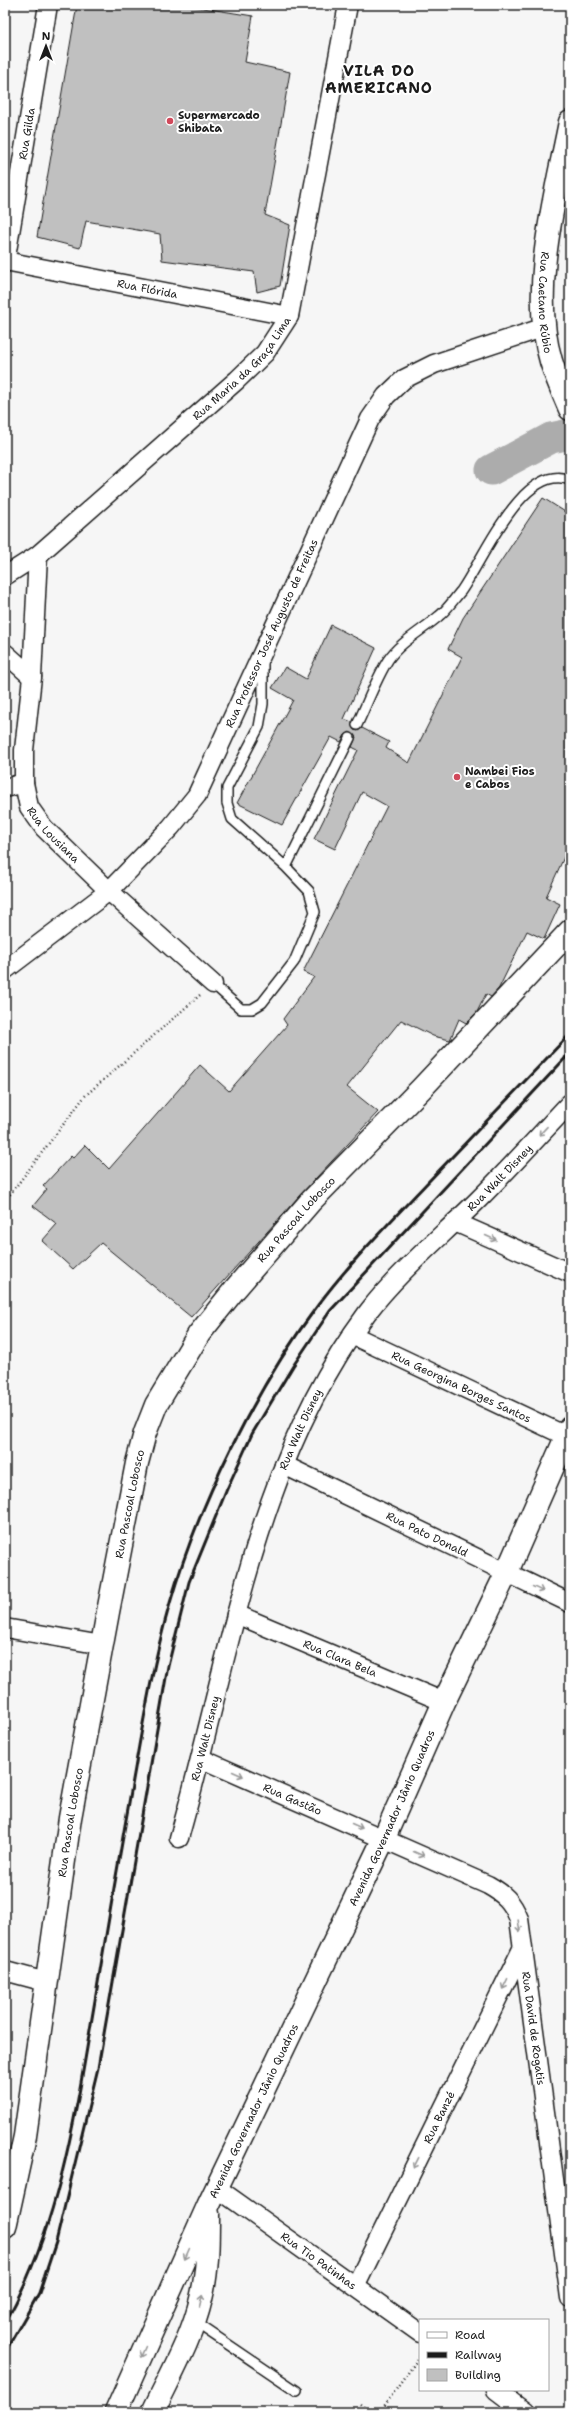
<svg xmlns="http://www.w3.org/2000/svg" width="575" height="2417" font-family="'Shantell Sans',sans-serif">
<rect width="100%" height="100%" fill="#f6f6f6"/>
<filter id="ink" filterUnits="userSpaceOnUse"><feTurbulence type="fractalNoise" baseFrequency=".025" numOctaves="2"/><feDisplacementMap in="SourceGraphic" scale="8" xChannelSelector="R" yChannelSelector="G"/><feConvolveMatrix kernelMatrix="1 2 1 2 8 2 1 2 1" color-interpolation-filters="sRGB"/></filter>
<g filter="url(#ink)">
<g fill="none" stroke-linecap="round" stroke-linejoin="round">
<path stroke="#acacac" stroke-width="31" d="M491,470l60,-32 19,-4"/>
</g>
<path fill="#c0c0c0" stroke="#1c1c1c" d="M77,5h108l68,11 -8,46 45,10 -25,143 25,10 -10,61 -23,6 -3,-20 -92,-12 -2,-26 -74,-13 -6,27 -43,-11z
M543,498l27,17v329l-24,53 14,7 -16,35 -17,-8 -28,57 -8,9 -5,-3 -9,18 -11,11 -7,-4 -9,21 -17,-4 -32,-16 -54,67 31,25 -77,82 -110,123 -90,-74 -28,26 -31,-28 15,-17 -24,-18 14,-17 -4,-3 28,-30 2,2 12,-13 24,24 91,-104 29,26 58,-66 -4,-6 31,-42 -11,-5 84,-166 -25,-14 -27,57 -21,-10 44,-89 -6,-3 4,-10 -6,-5 -5,3 -4,7 -10,-5 -49,88 -45,-22 56,-103 -21,-12 13,-21 21,12 25,-54 45,23 -32,71 8,3 2,8 4,1 4,-3 27,14 -3,6 23,15 53,-106 -14,-8 15,-31z"/>
<g fill="none" stroke-linecap="round" stroke-linejoin="round">
<g stroke="#1c1c1c" stroke-width="12">
<path id="lane" d="M357,725c10,-21 19,-46 31,-65 12,-18 35,-30 51,-44 8,-6 15,-17 22,-25 21,-29 62,-130 109,-111
M286,867l64,-129
M213,984l28,25h11l10,-6 32,-41 21,-50 -6,-21 -23,-24 -54,-48 -5,-16v-15l32,-61 4,-23v-43
M195,2322l102,69"/>
</g>
<g stroke="#1c1c1c" stroke-width="21">
<g id="street">
<path id="s1" d="M5,261l284,55"/>
<path id="s2" d="M5,263l43,-258"/>
<path id="s3" d="M38,555l-6,122 -8,73v33l5,24 15,21 65,63 104,93"/>
<path id="s4" d="M5,576l33,-21 199,-175 28,-27 24,-37 59,-311"/>
<path d="M5,653l27,24"/>
<path d="M5,788l19,-5"/>
<path id="s5" d="M5,970l104,-79 62,-64 26,-32 173,-376 16,-23 18,-17 30,-15 111,-37"/>
<path d="M455,1222l115,51"/>
<path id="s6" d="M352,1335l218,103"/>
<path id="s7" d="M284,1465l286,138"/>
<path id="s8" d="M236,1614l208,88"/>
<path d="M5,1628l97,17"/>
<path id="s9" d="M202,1759l286,126c16,9 24,16 31,34l51,379"/>
<path id="s10" d="M179,1838c51,-178 75,-373 188,-525 32,-42 75,-77 112,-114 31,-31 61,-64 91,-96"/>
<path d="M5,1971l41,11"/>
<path id="s11" d="M217,2188l203,145"/>
<path id="s12" d="M356,2285l166,-336"/>
<path d="M496,2390l29,22"/>
</g>
</g>
<g stroke="#1c1c1c" stroke-width="25">
<g id="secondary">
<path id="s13" d="M570,122c-14,72 -41,167 -19,239 5,16 12,32 19,48"/>
<path id="s14" d="M5,2227l20,-91 45,-318 38,-206 29,-149 8,-30 11,-28 43,-71 36,-45 75,-87 111,-113 149,-158"/>
<path id="s15" d="M116,2412l92,-206 176,-368 60,-136 62,-128 64,-146"/>
<path d="M153,2412c17,-36 39,-74 48,-113 7,-28 7,-57 7,-85"/>
</g>
</g>
<path stroke="#1c1c1c" stroke-width="2.5" stroke-dasharray="1 3" stroke-linecap="butt" d="M5,1201l80,-105 115,-101
M360,2404l10,8
M380,2412l40,-56"/>
<use href="#lane" stroke="#fff" stroke-width="9"/>
<use href="#street" stroke="#fff" stroke-width="18"/>
<use href="#secondary" stroke="#fff" stroke-width="22"/>
<path stroke="#1c1c1c" stroke-width="3" d="M5,2323c51,-90 69,-197 86,-299 14,-83 28,-167 43,-250 10,-57 20,-115 36,-171 29,-100 85,-214 148,-298 33,-44 73,-84 111,-124 47,-49 94,-98 141,-147
M5,2352l34,-59 17,-51 42,-174 70,-402 21,-84 38,-93 25,-55 41,-68 37,-55 240,-258"/>
</g>
<defs><path id="oneway-shaft" d="M-6 0H5M1.5-3L5.5 0L1.5 3" fill="none" stroke-width="1.6" stroke-linecap="round" stroke-linejoin="round"/></defs>
<g stroke="#999">
<use href="#oneway-shaft" transform="translate(543 1131) rotate(133)"/>
<use href="#oneway-shaft" transform="translate(491 1238) rotate(24)"/>
<use href="#oneway-shaft" transform="translate(538 1589) rotate(25)"/>
<use href="#oneway-shaft" transform="translate(238 1774) rotate(24)"/>
<use href="#oneway-shaft" transform="translate(357 1826) rotate(24)"/>
<use href="#oneway-shaft" transform="translate(419 1854) rotate(24)"/>
<use href="#oneway-shaft" transform="translate(519 1926) rotate(82)"/>
<use href="#oneway-shaft" transform="translate(505 1984) rotate(116)"/>
<use href="#oneway-shaft" transform="translate(416 2163) rotate(117)"/>
<use href="#oneway-shaft" transform="translate(187 2254) rotate(114)"/>
<use href="#oneway-shaft" transform="translate(201 2301) rotate(-77)"/>
<use href="#oneway-shaft" transform="translate(143 2352) rotate(114)"/>
</g>
</g>
<g fill="#d1495b" stroke="#fff" stroke-width="1.5">
<circle cx="170" cy="121" r="4"/>
<circle cx="457" cy="777" r="4"/>
</g>
<g text-anchor="middle" stroke-width="4" stroke-linejoin="round" paint-order="stroke">
<g font-size="11" font-weight="bold" fill="#1c1c1c" stroke="#fff" text-anchor="start">
<text x="178" y="119">Supermercado<tspan x="178" dy="13">Shibata</tspan></text>
<text x="465" y="775">Nambei Fios<tspan x="465" dy="13">e Cabos</tspan></text>
</g>
<g font-size="11" fill="#1c1c1c" stroke="#fff">
<text dy="4" stroke="none"><textPath href="#s2" startOffset="131">Rua Gilda</textPath></text>
<text dy="4" stroke="none"><textPath href="#s1" startOffset="145">Rua Flórida</textPath></text>
<text dy="4" stroke="none"><textPath href="#s13" startOffset="183">Rua Caetano Rúbio</textPath></text>
<text dy="4" stroke="none"><textPath href="#s4" startOffset="316">Rua Maria da Graça Lima</textPath></text>
<text dy="4" stroke="none"><textPath href="#s5" startOffset="439">Rua Professor José Augusto de Freitas</textPath></text>
<text dy="4" stroke="none"><textPath href="#s3" startOffset="290">Rua Lousiana</textPath></text>
<text dy="4" stroke="none"><textPath href="#s10" startOffset="751">Rua Walt Disney</textPath></text>
<text dy="4" stroke="none"><textPath href="#s14" startOffset="1070">Rua Pascoal Lobosco</textPath></text>
<text dy="4" stroke="none"><textPath href="#s6" startOffset="121">Rua Georgina Borges Santos</textPath></text>
<text dy="4" stroke="none"><textPath href="#s10" startOffset="427">Rua Walt Disney</textPath></text>
<text dy="4" stroke="none"><textPath href="#s14" startOffset="734">Rua Pascoal Lobosco</textPath></text>
<text dy="4" stroke="none"><textPath href="#s7" startOffset="159">Rua Pato Donald</textPath></text>
<text dy="4" stroke="none"><textPath href="#s8" startOffset="113">Rua Clara Bela</textPath></text>
<text dy="4" stroke="none"><textPath href="#s10" startOffset="103">Rua Walt Disney</textPath></text>
<text dy="4" stroke="none"><textPath href="#s9" startOffset="99">Rua Gastão</textPath></text>
<text dy="4" stroke="none"><textPath href="#s15" startOffset="655">Avenida Governador Jânio Quadros</textPath></text>
<text dy="4" stroke="none"><textPath href="#s14" startOffset="410">Rua Pascoal Lobosco</textPath></text>
<text dy="4" stroke="none"><textPath href="#s9" startOffset="470">Rua David de Rogatis</textPath></text>
<text dy="4" stroke="none"><textPath href="#s15" startOffset="331">Avenida Governador Jânio Quadros</textPath></text>
<text dy="4" stroke="none"><textPath href="#s12" startOffset="187">Rua Banzé</textPath></text>
<text dy="4" stroke="none"><textPath href="#s11" startOffset="125">Rua Tio Patinhas</textPath></text>
</g>
<g font-size="15" font-weight="bold" letter-spacing="1" fill="#1c1c1c" stroke="#fff">
<text x="379" y="76">VILA DO<tspan x="379" dy="17">AMERICANO</tspan></text>
</g>
</g>
<rect width="575" height="2417" fill="none" stroke="#fff" stroke-width="20"/>
<rect x="10" y="10" width="555" height="2397" fill="none" stroke="#1c1c1c" stroke-width="1.5" filter="url(#ink)"/>
<rect x="419" y="2319" width="130" height="72" fill="#ffffff" stroke="#a4a4a4"/>
<rect x="427" y="2332" width="20" height="6" fill="#ffffff" stroke="#a4a4a4"/>
<text x="455" y="2339" font-size="12" fill="#1c1c1c">Road</text>
<rect x="427" y="2352" width="20" height="6" fill="#1c1c1c" stroke="#a4a4a4"/>
<text x="455" y="2359" font-size="12" fill="#1c1c1c">Railway</text>
<rect x="427" y="2369" width="20" height="12" fill="#c0c0c0" stroke="#a4a4a4"/>
<text x="455" y="2379" font-size="12" fill="#1c1c1c">Building</text>
<g transform="translate(46 46)" stroke="#ffffff" stroke-width="3" paint-order="stroke">
<path d="M0-3L7 15L0 10L-7 15Z" fill="#1c1c1c"/>
<text y="-6" font-size="11" font-weight="bold" text-anchor="middle" fill="#1c1c1c">N</text>
</g>
</svg>
